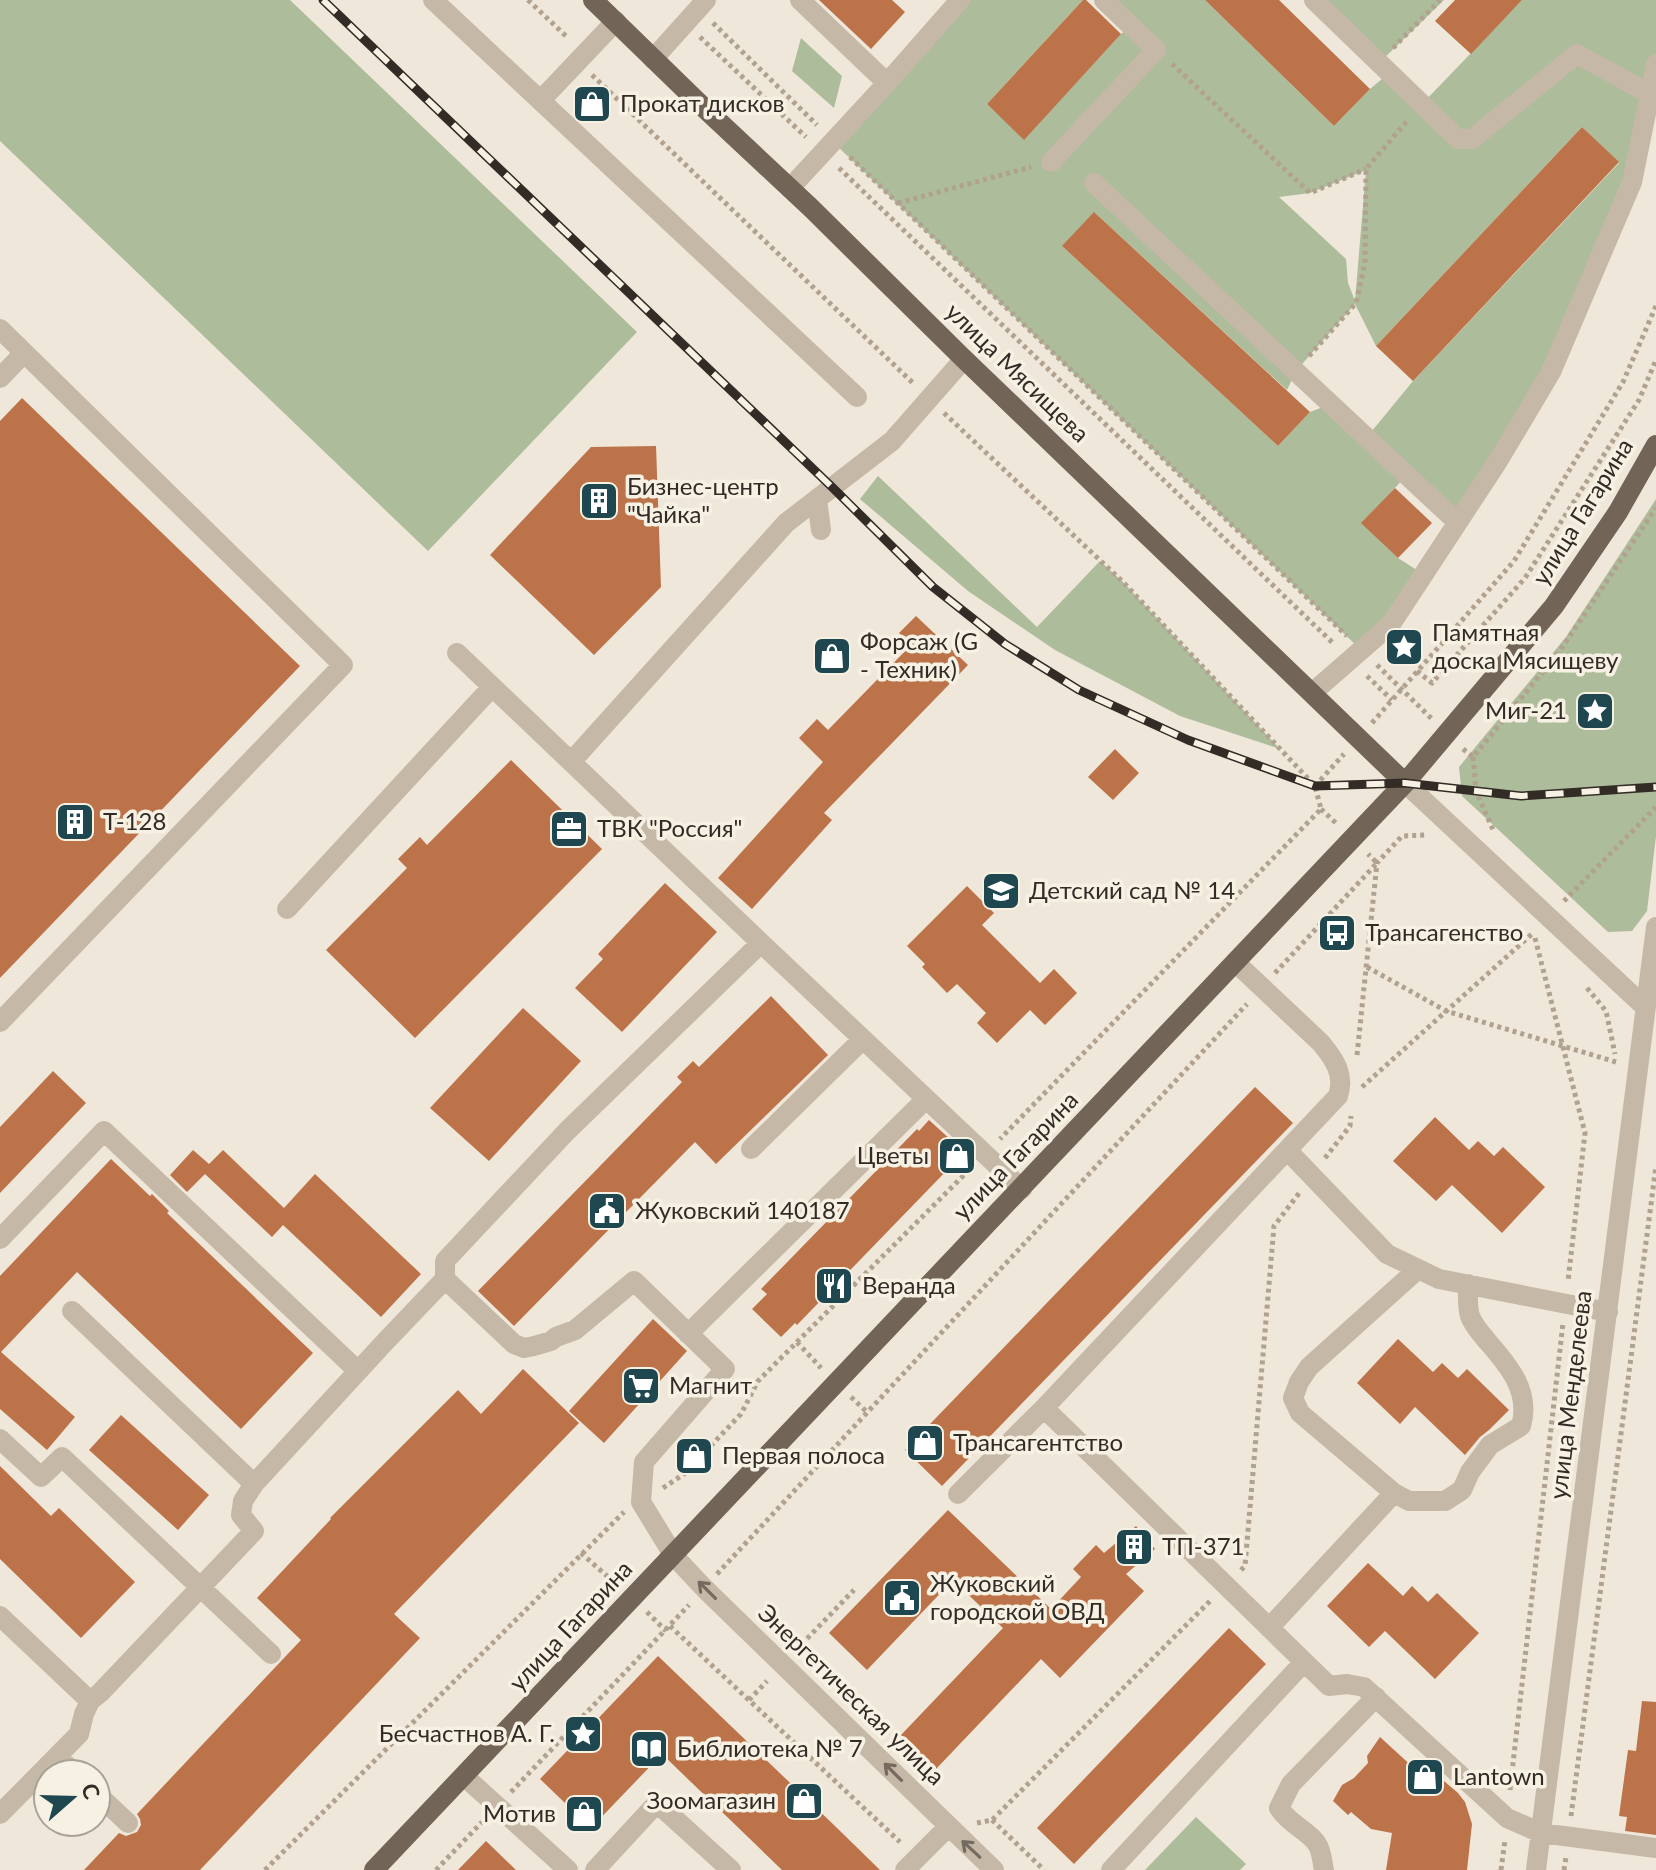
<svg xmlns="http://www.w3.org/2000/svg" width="1656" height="1870" font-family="Lato,sans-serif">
<rect width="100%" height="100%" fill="#efe7d9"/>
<path fill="#adbc9a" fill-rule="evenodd" d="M0,0h290l347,332 -209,219 -428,-410z
M960,0h123l-96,104 37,35 98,-106 10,-6 -28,-27h101l129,126 36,-37 19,-16 33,31 100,-104h134v64l-24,118 -81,190 -94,150 -50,-47 -45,48 36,35 25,16 -62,76 -529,-509zM1582,127l37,36 -206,218 -46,56 -36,-33 -21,8 -32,34 -215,-199 32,-34 192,177 9,-19 59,-67 21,42zM1366,170l-11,131 -7,-18 -2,-24 -67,-62 31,-4z
M1314,0h130l-65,63z
M801,38l41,38 -8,32 -42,-37z
M878,476l159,151 63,-66 23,21 157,167 -100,-33 -125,-66 -87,-59 -108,-92z
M1656,499v337l-9,75 -15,20 -24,1 -146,-136 -3,-29 107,-130z
M1196,1817l50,47 -6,6h-95z"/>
<path fill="#bc7349" d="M819,0h73l13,12 -34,37z
M1083,0h3l35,34 -97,106 -37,-36z
M1205,0h74l91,89 -36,37z
M1455,0h67l-51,54 -36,-33z
M1582,127l37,35 -206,219 -37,-35z
M1094,212l216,200 -32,34 -216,-200z
M22,398l278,268 -300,312v-557z
M656,446l5,141 -67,68 -104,-100 101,-108z
M1395,488l37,35 -34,35 -37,-35z
M916,616l52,49 -144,148 8,7 -80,89 -34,-31 105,-116 -24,-24 18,-19 11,11 83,-85 -12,-12z
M1115,749l24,24 -26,27 -25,-23z
M511,760l91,89 -187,189 -89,-88 81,-82 -9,-9 22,-22 7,8z
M665,883l52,49 -95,100 -47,-44 28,-29 -5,-5z
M967,886l27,27 -12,12 58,58 14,-14 23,24 -32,32 -15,-15 -33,33 -20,-20 9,-10 -29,-29 -10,9 -25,-26 3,-3 -18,-18z
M771,996l57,59 -112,109 -21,-22 -181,184 -36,-35 204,-209 -5,-5 16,-16 6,6z
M523,1008l58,53 -92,100 -59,-53z
M53,1071l33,32 -86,90v-66z
M1255,1087l38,36 -351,363 -37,-36z
M1435,1117l34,33 9,-9 16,15 9,-9 42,40 -43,46 -50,-48 -16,16 -43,-40z
M929,1120l33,30 -11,12 2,2 -156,161 -2,-2 -14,14 -29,-28 15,-15 -6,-5 156,-160 2,2z
M193,1150l16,14 14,-14 61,58 31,-34 106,100 -40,43 -98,-92 -11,12 -67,-63 -18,18 -17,-17z
M111,1159l39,37 2,-2 17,17 -2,2 146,140 -72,76 -164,-157 -76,80 74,65 -28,33 -47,-41v-133z
M653,1319l34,32 -83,92 -35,-32z
M1398,1339l35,33 9,-9 16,15 9,-9 42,41 -20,20 -9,7 -15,18 -50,-48 -15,17 -43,-41z
M523,1369l56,54 -185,191 26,24 -220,232h-116l35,-37 7,3 11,-4 4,-7 -1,-6 -3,-5 164,-174 -44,-42 74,-79 -1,-1 128,-128 23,24z
M121,1415l88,80 -31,35 -89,-80z
M0,1466l51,50 8,-8 76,74 -54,56 -81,-79z
M948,1510l103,99 30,-32 -8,-8 23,-24 8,8 32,-27 19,23 -29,25 18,17 -84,87 -19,-19 -105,110 -35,-34 102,-107 -50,-48 -86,90 -38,-37z
M1368,1563l35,33 9,-10 16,16 9,-9 42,40 -44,46 -50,-48 -16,16 -42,-41z
M1229,1628l37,36 -192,200 -37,-36z
M658,1656l178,171 44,43h-98l-120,-116 -71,74 -51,-49z
M1642,1701l14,1v133l-31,-4 2,-14 -8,-1 9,-66 8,1z
M1380,1737l36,33 7,-7 35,30 7,9 7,22 -5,46h-81l6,-37 -21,-4 -20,-17 -3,3 -15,-14 9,-16 12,-7 14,-15 -1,-7z
M486,1841l30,29h-58z"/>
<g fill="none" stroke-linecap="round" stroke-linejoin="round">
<path stroke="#b1a290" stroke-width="5" stroke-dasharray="4 4" stroke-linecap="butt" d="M528,0l40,38
M713,23l104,102
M700,37l106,100
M1393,48l47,-48
M1172,64l138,129 56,-24
M592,75l322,309
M850,157l497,479
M839,168l495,476
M898,203l133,-36
M1309,356l47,-53 9,-40 1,-94 42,-49
M944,413l179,169 192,204 6,23 -321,330
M1377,665l56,55
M1417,671l15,12 93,-105 114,-178 17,-40
M1367,676l25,24
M1372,723l142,-162 109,-179 33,-76
M1463,749l10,8 86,-105 97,-144
M1473,757l3,34 18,41
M1315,786l29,-32
M1321,809l17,16
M1564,901l92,-94
M1535,938l50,195 -17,148
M1367,967l79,44 170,51
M1275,973l102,-110 -9,-9
M1587,988l19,23 9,43
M1357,1055l20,-192 25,-27 25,-1
M1362,1087l171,-154
M1325,1158l25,-32 1,-10
M797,1342l24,26
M851,1397l17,16
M663,1488l21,-14 57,-60 17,-33 213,-213
M581,1553l35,31
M1241,1570l4,-4 29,-340 26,-34
M717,1574l530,-570
M647,1612l19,19
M670,1626l230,216
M796,1650l58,-60
M749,1700l18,-19
M1510,1790l53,-467
M511,1792l178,-187
M1571,1816l85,-650
M992,1820l52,50
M977,1823l15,-3 219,-220
M265,1870l359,-358
M436,1870l46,-48
M1501,1870l4,-30
M1564,1870l2,-13"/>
<path stroke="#c5b8a6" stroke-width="20" d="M433,0l424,397
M800,0l87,83
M1314,0l144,139h14l105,-85 73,40
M653,59l53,-59
M541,100l75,-79
M1051,162l105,-112 -52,-50
M1094,183l363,339
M790,188l97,-105 73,-83
M0,329l343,336 -343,357
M0,378l24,-25
M817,499l4,31
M457,653l304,290
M1312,693l79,-69 107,-163 53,-89 81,-190 24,-118
M571,762l215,-239 106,-82 72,-82
M1405,783l240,224
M287,909l205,-222
M751,1149l112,-110
M1287,1150l100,104 52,25 169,33
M0,1239l104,-108 254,240
M1418,1269l-109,98 -10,15 -6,16 7,15 94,80 15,8h36l17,-11 8,-18 20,-27 31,-19c10,-34 -12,-60 -33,-84 -6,-7 -15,-17 -18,-26 -3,-9 -2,-22 -2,-32
M445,1279l69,65 10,4 10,-2 17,-5 5,-4 19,-7 59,-49 91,88 -81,93 -3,40 33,54 30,32 290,282
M72,1311l182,173
M688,1334l238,-235
M1044,1408l285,278 18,-2 17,3 143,131 34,15 115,15
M0,1439l41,38 21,-20 209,197
M958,1494l86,-86 294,-312c7,-21 -3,-36 -17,-53l-86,-81
M0,1616l90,85
M1269,1628l125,-135
M57,1757l19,17
M465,1777l103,93
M96,1793l32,30
M0,1814l79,-80 5,-20 6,-13 10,-8 154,-162 -13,-16 2,-14 11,-17 130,-141 61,-64v-18l122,-130 194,-188 261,246
M595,1870l62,-67 74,67
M905,1870l43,-43
M1111,1870l193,-208
M1324,1870c-2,-8 -2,-19 -7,-26 -8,-13 -27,-19 -38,-36l12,-24 85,-87
M1536,1870l120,-943"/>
<path stroke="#736458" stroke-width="20" d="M593,0l108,105 109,102 154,152 441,424
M374,1870l1031,-1087 149,-177 64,-94 38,-67"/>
<g stroke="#322b26" stroke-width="9">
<path id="rail" d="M323,0l510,488 100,99 72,57 74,46 109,50 127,46 90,-3 116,13 135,-9"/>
</g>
<use href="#rail" stroke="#f7f1e4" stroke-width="6" stroke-dasharray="18" stroke-linecap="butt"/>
</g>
<defs><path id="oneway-shaft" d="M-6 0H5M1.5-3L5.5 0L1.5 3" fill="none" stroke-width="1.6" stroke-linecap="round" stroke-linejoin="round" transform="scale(2)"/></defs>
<g stroke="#746a60">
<use href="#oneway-shaft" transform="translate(707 1590) rotate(-135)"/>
<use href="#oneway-shaft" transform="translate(893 1772) rotate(-135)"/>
<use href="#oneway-shaft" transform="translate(971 1849) rotate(-137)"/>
</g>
<defs>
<g id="shop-square" transform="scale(2)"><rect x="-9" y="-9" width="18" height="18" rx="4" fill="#1f4750" stroke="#f7f1e4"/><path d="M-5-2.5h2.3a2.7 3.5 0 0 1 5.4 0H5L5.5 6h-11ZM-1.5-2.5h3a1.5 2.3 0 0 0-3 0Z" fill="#fff"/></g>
<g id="building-square" transform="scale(2)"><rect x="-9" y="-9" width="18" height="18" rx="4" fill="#1f4750" stroke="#f7f1e4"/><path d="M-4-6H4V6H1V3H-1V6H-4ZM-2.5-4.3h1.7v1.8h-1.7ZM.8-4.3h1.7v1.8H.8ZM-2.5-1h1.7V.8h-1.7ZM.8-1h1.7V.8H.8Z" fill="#fff"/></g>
<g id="sight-square" transform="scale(2)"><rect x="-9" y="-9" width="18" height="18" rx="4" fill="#1f4750" stroke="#f7f1e4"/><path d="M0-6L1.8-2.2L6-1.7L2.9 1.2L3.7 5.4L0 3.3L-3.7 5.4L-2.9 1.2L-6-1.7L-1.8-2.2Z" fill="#fff"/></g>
<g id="office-square" transform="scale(2)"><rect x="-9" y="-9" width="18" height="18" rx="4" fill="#1f4750" stroke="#f7f1e4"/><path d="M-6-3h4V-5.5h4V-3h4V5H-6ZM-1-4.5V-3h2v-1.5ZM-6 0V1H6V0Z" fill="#fff"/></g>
<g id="school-square" transform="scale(2)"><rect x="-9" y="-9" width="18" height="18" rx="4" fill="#1f4750" stroke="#f7f1e4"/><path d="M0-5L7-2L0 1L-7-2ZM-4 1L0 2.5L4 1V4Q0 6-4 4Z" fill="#fff"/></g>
<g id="bus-square" transform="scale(2)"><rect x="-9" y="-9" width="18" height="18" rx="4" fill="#1f4750" stroke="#f7f1e4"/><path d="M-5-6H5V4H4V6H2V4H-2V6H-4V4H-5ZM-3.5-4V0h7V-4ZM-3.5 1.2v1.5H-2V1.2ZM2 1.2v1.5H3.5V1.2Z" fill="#fff"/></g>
<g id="civic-square" transform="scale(2)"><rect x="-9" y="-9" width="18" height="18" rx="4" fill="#1f4750" stroke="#f7f1e4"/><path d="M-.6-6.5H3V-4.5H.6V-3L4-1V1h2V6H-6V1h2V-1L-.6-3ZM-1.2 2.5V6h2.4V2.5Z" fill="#fff"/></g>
<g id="restaurant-square" transform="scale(2)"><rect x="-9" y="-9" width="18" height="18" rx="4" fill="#1f4750" stroke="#f7f1e4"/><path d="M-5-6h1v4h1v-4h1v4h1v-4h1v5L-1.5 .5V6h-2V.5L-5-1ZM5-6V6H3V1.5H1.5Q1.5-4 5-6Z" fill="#fff"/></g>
<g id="supermarket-square" transform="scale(2)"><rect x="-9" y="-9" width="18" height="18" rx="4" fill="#1f4750" stroke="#f7f1e4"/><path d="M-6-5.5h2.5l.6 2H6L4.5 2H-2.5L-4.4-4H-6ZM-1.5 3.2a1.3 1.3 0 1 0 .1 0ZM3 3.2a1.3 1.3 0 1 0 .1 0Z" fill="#fff"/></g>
<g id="library-square" transform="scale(2)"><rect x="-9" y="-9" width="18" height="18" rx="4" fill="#1f4750" stroke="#f7f1e4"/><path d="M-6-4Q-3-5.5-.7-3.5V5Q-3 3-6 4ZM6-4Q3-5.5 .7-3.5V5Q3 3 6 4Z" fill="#fff"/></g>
</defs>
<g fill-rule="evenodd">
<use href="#shop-square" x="592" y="104"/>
<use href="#building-square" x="599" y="501"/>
<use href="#sight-square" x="1404" y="647"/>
<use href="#shop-square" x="832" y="656"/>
<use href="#sight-square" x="1595" y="711"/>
<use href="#building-square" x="75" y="822"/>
<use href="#office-square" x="569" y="829"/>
<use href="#school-square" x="1001" y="891"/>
<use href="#bus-square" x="1337" y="933"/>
<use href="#shop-square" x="957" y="1156"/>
<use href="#civic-square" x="607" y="1211"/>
<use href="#restaurant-square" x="834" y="1286"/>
<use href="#supermarket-square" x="641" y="1386"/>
<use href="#shop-square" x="925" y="1443"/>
<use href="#shop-square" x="694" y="1456"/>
<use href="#building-square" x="1134" y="1547"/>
<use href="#civic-square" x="902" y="1598"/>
<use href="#sight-square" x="583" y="1734"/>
<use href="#library-square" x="649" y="1749"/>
<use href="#shop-square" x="1425" y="1777"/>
<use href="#shop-square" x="804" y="1801"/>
<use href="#shop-square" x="584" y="1814"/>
</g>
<g text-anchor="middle" stroke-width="7" stroke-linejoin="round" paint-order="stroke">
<g font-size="24" fill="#322b26" stroke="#f7f1e4" text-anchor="start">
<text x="620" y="112">Прокат дисков</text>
<text x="627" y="495">Бизнес-центр<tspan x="627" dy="28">"Чайка"</tspan></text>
<text x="1432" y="641">Памятная<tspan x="1432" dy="28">доска Мясищеву</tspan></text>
<text x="860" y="650">Форсаж (G<tspan x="860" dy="28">- Техник)</tspan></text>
<text x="1567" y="719" text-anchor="end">Миг-21</text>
<text x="103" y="830">Т-128</text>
<text x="597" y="837">ТВК "Россия"</text>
<text x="1029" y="899">Детский сад № 14</text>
<text x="1365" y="941">Трансагенство</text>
<text x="929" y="1164" text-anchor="end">Цветы</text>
<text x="635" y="1219">Жуковский 140187</text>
<text x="862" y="1294">Веранда</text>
<text x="669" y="1394">Магнит</text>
<text x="953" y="1451">Трансагентство</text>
<text x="722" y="1464">Первая полоса</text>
<text x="1162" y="1555">ТП-371</text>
<text x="930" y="1592">Жуковский<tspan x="930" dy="28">городской ОВД</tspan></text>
<text x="555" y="1742" text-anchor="end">Бесчастнов А. Г.</text>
<text x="677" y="1757">Библиотека № 7</text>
<text x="1453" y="1785">Lantown</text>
<text x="776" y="1809" text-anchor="end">Зоомагазин</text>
<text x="556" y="1822" text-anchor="end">Мотив</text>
</g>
<g font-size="24" fill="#322b26" stroke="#f7f1e4">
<text transform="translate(1017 373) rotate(44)" y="8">улица Мясищева</text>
<text transform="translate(1583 512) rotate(-58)" y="8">улица Гагарина</text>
<text transform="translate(1016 1156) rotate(-46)" y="8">улица Гагарина</text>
<text transform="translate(1571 1395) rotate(-83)" y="8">улица Менделеева</text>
<text transform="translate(571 1626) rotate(-47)" y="8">улица Гагарина</text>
<text transform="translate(851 1695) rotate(44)" y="8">Энергетическая улица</text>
</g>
</g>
<g transform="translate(72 1798) rotate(70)"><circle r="38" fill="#f7f1e4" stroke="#a8a298" stroke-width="2"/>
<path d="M0-6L14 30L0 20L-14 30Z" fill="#1f4750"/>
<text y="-12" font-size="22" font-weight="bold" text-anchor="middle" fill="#322b26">С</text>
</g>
</svg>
